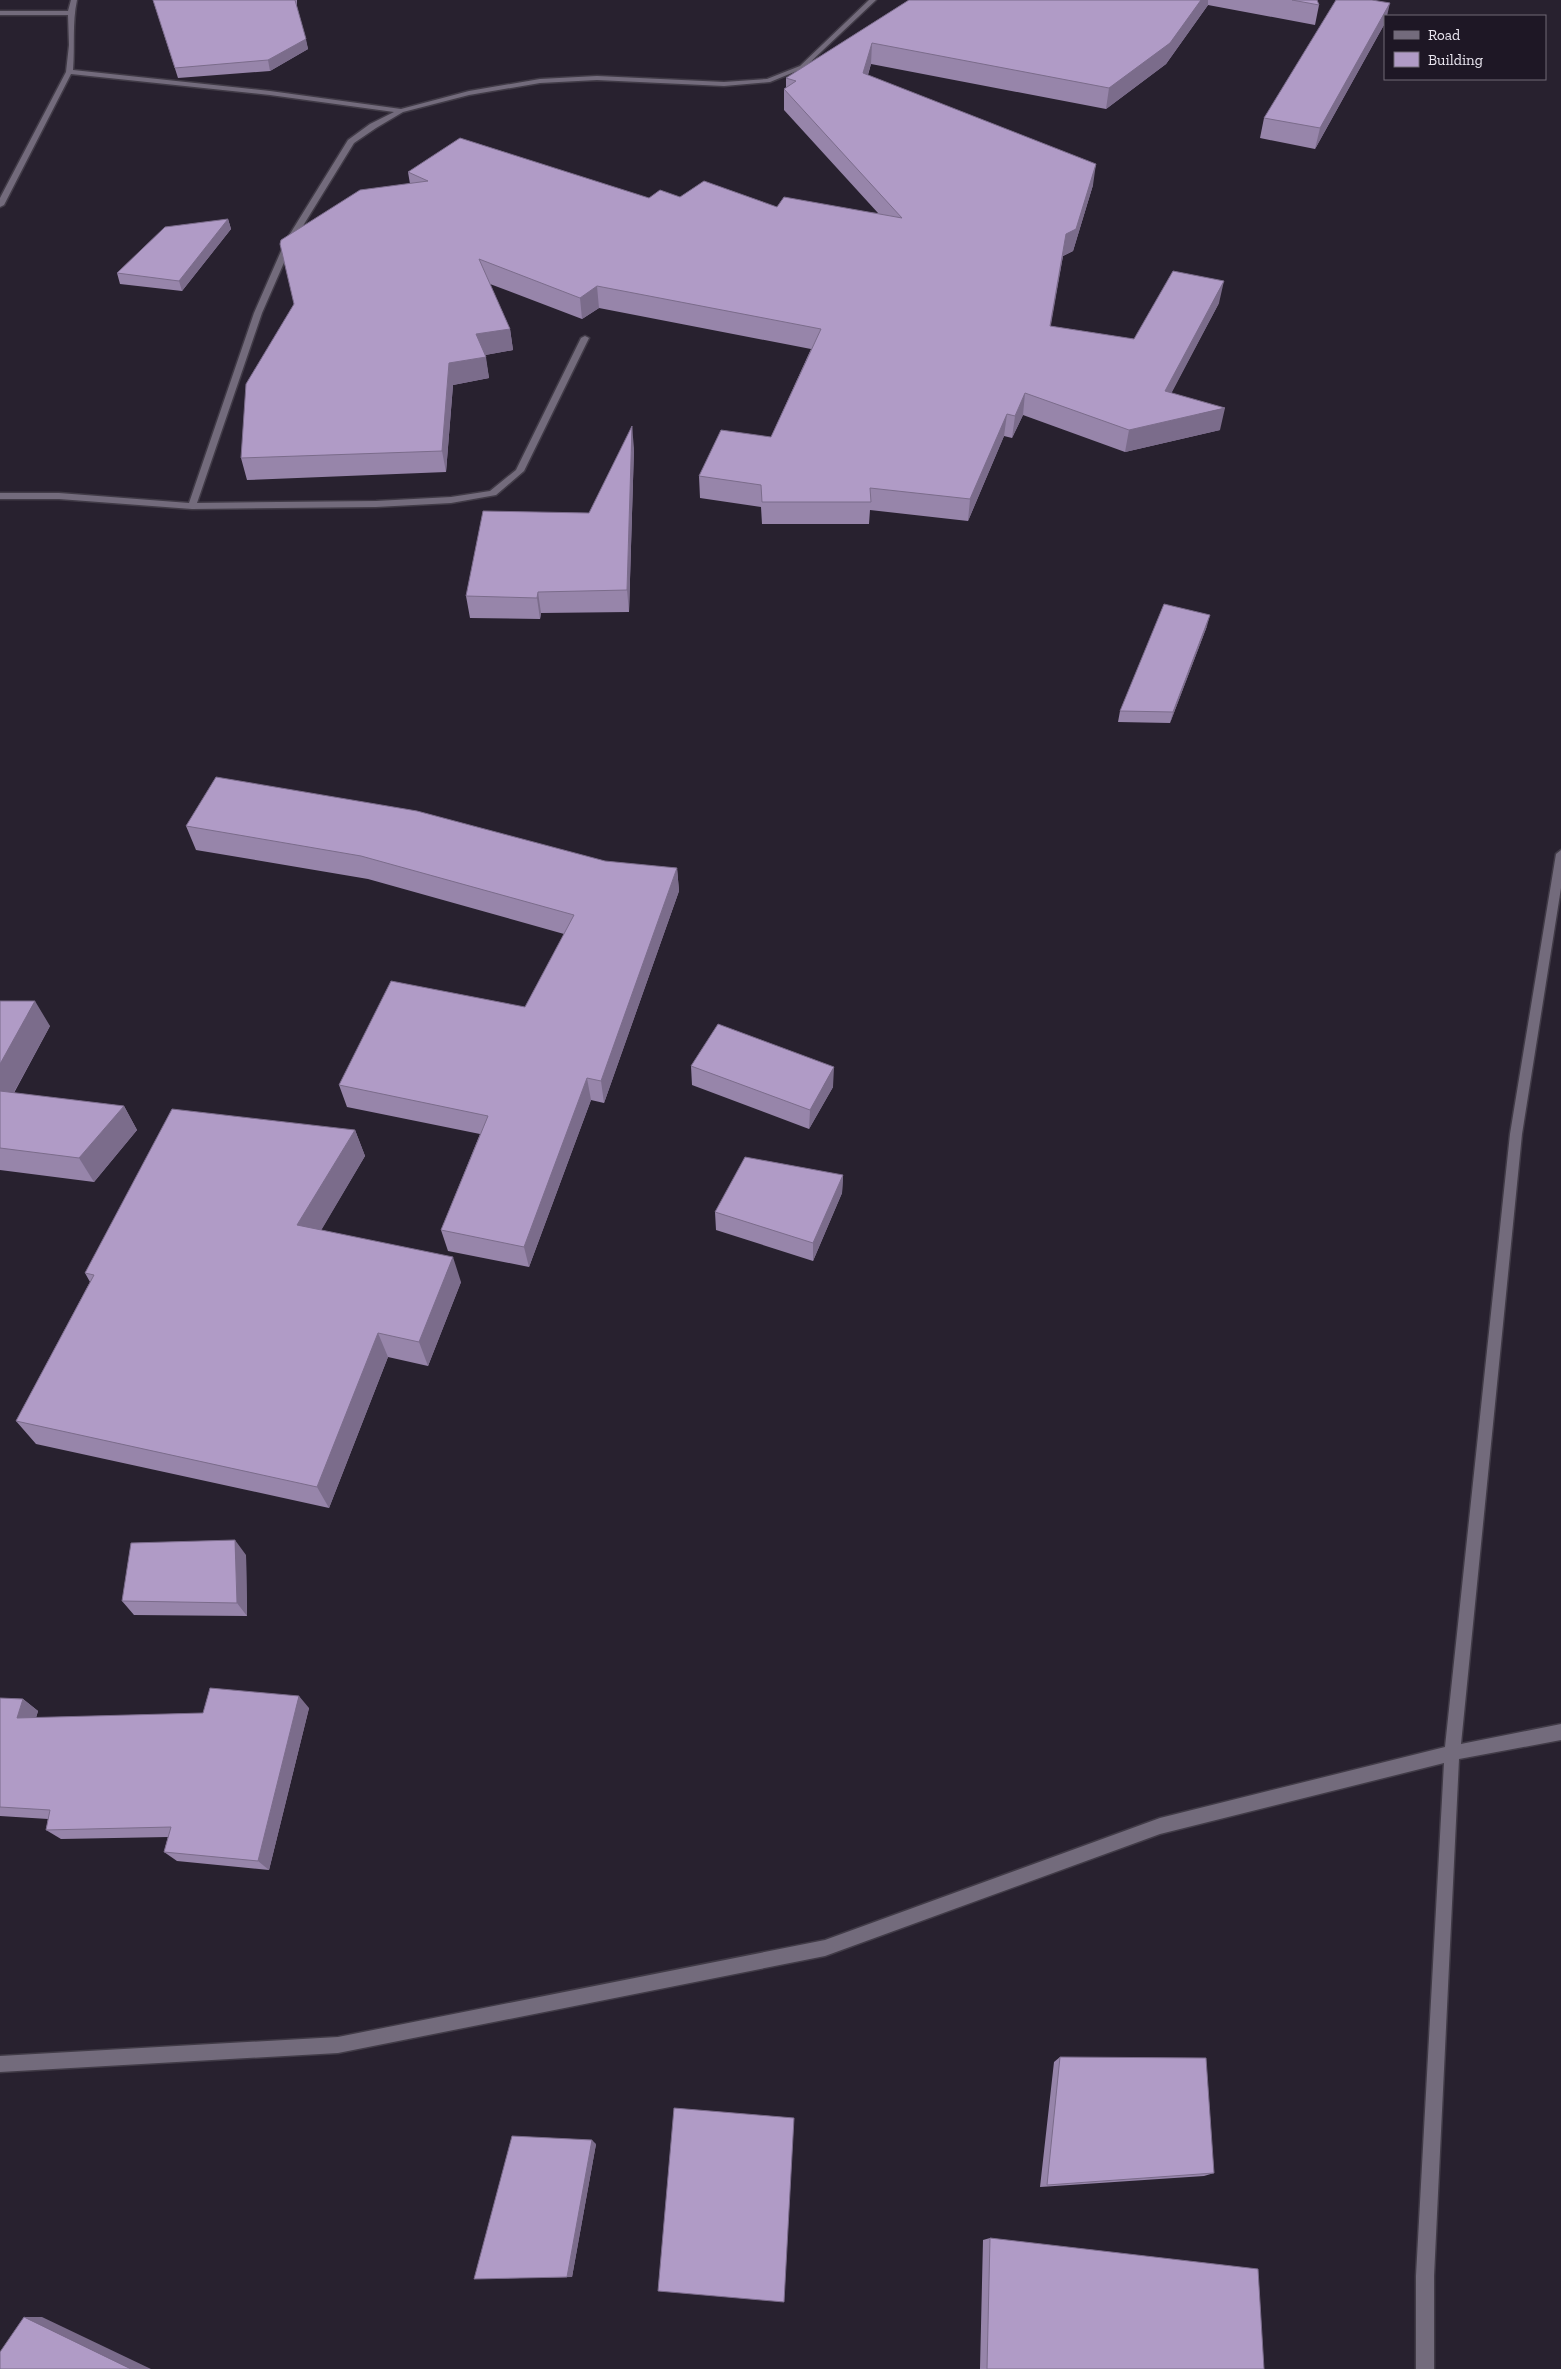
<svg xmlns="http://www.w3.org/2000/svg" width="1561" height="2369" font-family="'Zilla Slab',serif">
<rect width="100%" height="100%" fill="#28212f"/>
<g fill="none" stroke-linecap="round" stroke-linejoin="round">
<g stroke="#413b47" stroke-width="3">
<path id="minor" d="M71,0h6c-5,23 -2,47 -4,70l197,21 131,18 68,-18 71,-12 57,-3 127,6 43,-3 33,-13 69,-66h7l-72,68 -34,14 -46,4 -127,-6 -57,3 -71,12 -66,17 -27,16 -22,15 -61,99 -31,71 -65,190 179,-2 75,-4 39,-6 26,-21 65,-132 4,-2 4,2 -65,133 -28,24 -45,8 -75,4 -184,2 -133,-10h-59v-6h59l130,10 65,-190 31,-71 63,-102 22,-16 24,-12 -124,-17 -199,-21 -67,131 -4,2v-9l66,-126 3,-27 -1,-30h-68v-4h68z
M1561,850v38l-39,246 -61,610 100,-20v16l-102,19 -25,517v93h-18v-93l28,-513 -284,71 -335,122 -487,97 -338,19v-16l338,-19 487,-97 335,-122 285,-71 65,-613 46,-280z"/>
</g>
<use href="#minor" fill="#736b7c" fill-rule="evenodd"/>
</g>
<path fill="#9785aa" d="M153,0h144v7l11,42 -38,22 -92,7z
M909,0h408l2,5 -4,20 -107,-20 -42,59 -60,45 -235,-45 -3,11 225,110 -20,66 -10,5 -13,70 84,13 85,-36 -48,90 49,37 -95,22 -102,-37 -11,23 -8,-2 -36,85 -98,-11 -1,14h-107l-1,-17 -61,-9 -1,-22 72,-39 40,-88 -212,-41 -17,11 -92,-35 20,45 3,21 -28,5 4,23 -36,7 -7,87 -199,8 -6,-22 169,-274 -2,-12 241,26 31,-1 97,10 101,6 -94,-103v-21l2,-1v-10z
M1385,16v7l-70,126 -55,-11 4,-20z
M228,219l3,10 -49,62 -62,-7 -3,-11z
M634,448l-5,164 -88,1 -1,6 -70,-1 -4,-22 123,-83z
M1207,626l-37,97 -52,-1 2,-11z
M186,826l491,42 2,23 -75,212 -13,-3 -62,167 -81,-16 -7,-21 39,-96 -133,-27 -8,-22 186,-78 39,-73 -196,-55 -172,-29z
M0,1001l50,25 -36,67 110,13 13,24 -43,52 -94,-12z
M691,1066l142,21 -24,42 -117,-44z
M355,1130l10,26 -44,74 140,52 -33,84 -40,-9 -59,151 -293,-64 -20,-23 74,-139 -5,-9z
M843,1175l-1,18 -29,68 -97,-31 -1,-18z
M246,1555l1,61 -113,-1 -12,-14z
M0,1698l23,1 15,12 -2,7 167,-5 106,-5 -40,162 -92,-9 -13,-9 4,-15 -107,2 -15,-9 2,-11 -48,-3z
M1060,2057l154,116 -10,3 -164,11 14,-125z
M596,2144l-24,133 -98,2z
M990,2238l274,131h-284l3,-129z"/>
<path fill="#7b6c8b" d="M1201,0h7v5l-42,59 -60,45 3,-21z
M1390,3l-3,13h-2v7l-70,126 5,-21z
M306,39l2,10 -38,22 -2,-11z
M872,43l-1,21 -9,29 1,-20z
M1096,164l-3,21 -20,66 -10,5 -16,92 3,-22 16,-92z
M228,219l3,10 -49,62 -3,-10z
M1224,281l-5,22 -58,110 4,-22z
M597,286l2,22 -17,11 -2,-21z
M510,329l3,21 -33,6 -4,-22z
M486,357l3,21 -36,7 -7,87 -4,-21 7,-88z
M1025,393l-2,22 -11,23 3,-22z
M1225,408l-5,22 -95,22 4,-22z
M1007,414l-3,22 -36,85 2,-22z
M632,426l2,22 -5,164 -2,-22z
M538,592l3,21 -1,6 -3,-21z
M1210,615l-3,11 -37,97 3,-11z
M677,868l2,23 -75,212 -3,-22z
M35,1001l15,25 -48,88 -2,-3v-47z
M834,1067l-1,20 -24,42 1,-19z
M587,1078l4,22 -62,167 -5,-20z
M124,1106l13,24 -43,52 -15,-24z
M355,1130l10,26 -56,95 -12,-26z
M843,1175l-1,18 -29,68v-18z
M453,1257l8,25 -33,84 -9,-24z
M378,1333l10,24 -59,151 -12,-21z
M235,1540l11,15 1,61 -10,-13z
M299,1696l10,12 -40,162 -11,-9z
M23,1699l15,12 -6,19 -15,-12z
M592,2140l4,4 -24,133h-5z
M24,2317h18l109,52h-20z"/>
<path fill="#b09bc6" stroke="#7b6c8b" d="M153,0h142l11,39 -38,21 -93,8z
M909,0h292l-31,43 -61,45 -237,-45 -9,30 233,91 -20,65 -10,5 -16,92 84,13 39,-68 51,10 -59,110 60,17 -96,22 -104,-37 -10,23 -8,-2 -37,85 -100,-11 1,14h-109l-1,-17 -62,-9 22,-46 50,7 50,-108 -224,-43 -17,12 -101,-39 31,70 -34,5 10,23 -37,6 -7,88 -201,7 5,-74 48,-80 -14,-60 1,-4 79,-50 68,-9 -20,-9 52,-34 189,60 11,-8 20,7 24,-16 73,26 7,-10 118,21 -118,-129 12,-8 -10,-3z
M1292,0h25l2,5z
M1336,0h36l18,3 -70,125 -56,-10z
M228,219l-49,62 -62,-8 48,-46z
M632,426l-5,164 -89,2 -1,6 -71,-2 17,-85 106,2z
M1164,604l46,11 -37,97 -53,-1z
M216,777l201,34 188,50 72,7 -76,213 -14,-3 -63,169 -83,-17 47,-114 -149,-31 52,-104 134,26 49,-92 -213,-59 -175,-30z
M0,1001h35l-35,63z
M718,1024l116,43 -24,43 -119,-44z
M0,1091l124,15 -45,52 -79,-10z
M172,1109l183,21 -58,95 156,32 -34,85 -41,-9 -61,154 -301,-66 78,-146 -9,-2z
M745,1157l98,18 -30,68 -98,-31z
M235,1540l2,63 -115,-2 9,-58z
M210,1688l89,8 -41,165 -94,-9 7,-25 -125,3 4,-20 -50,-3v-109l23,1 -6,19 186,-5z
M1060,2057l146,1 8,115 -167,12z
M674,2108l120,10 -10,184 -126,-11z
M512,2136l80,4 -25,137 -93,2z
M990,2238l268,31 6,100h-277z
M24,2317l107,52h-131v-17z"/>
<rect x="1384" y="15" width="162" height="65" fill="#1e1725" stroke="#706a77"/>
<rect x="1394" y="31" width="25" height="8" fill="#736b7c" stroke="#706a77"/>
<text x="1428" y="40" font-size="15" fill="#ebe7f1">Road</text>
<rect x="1394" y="52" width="25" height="15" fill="#b09bc6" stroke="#706a77"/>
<text x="1428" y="65" font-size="15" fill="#ebe7f1">Building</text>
</svg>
